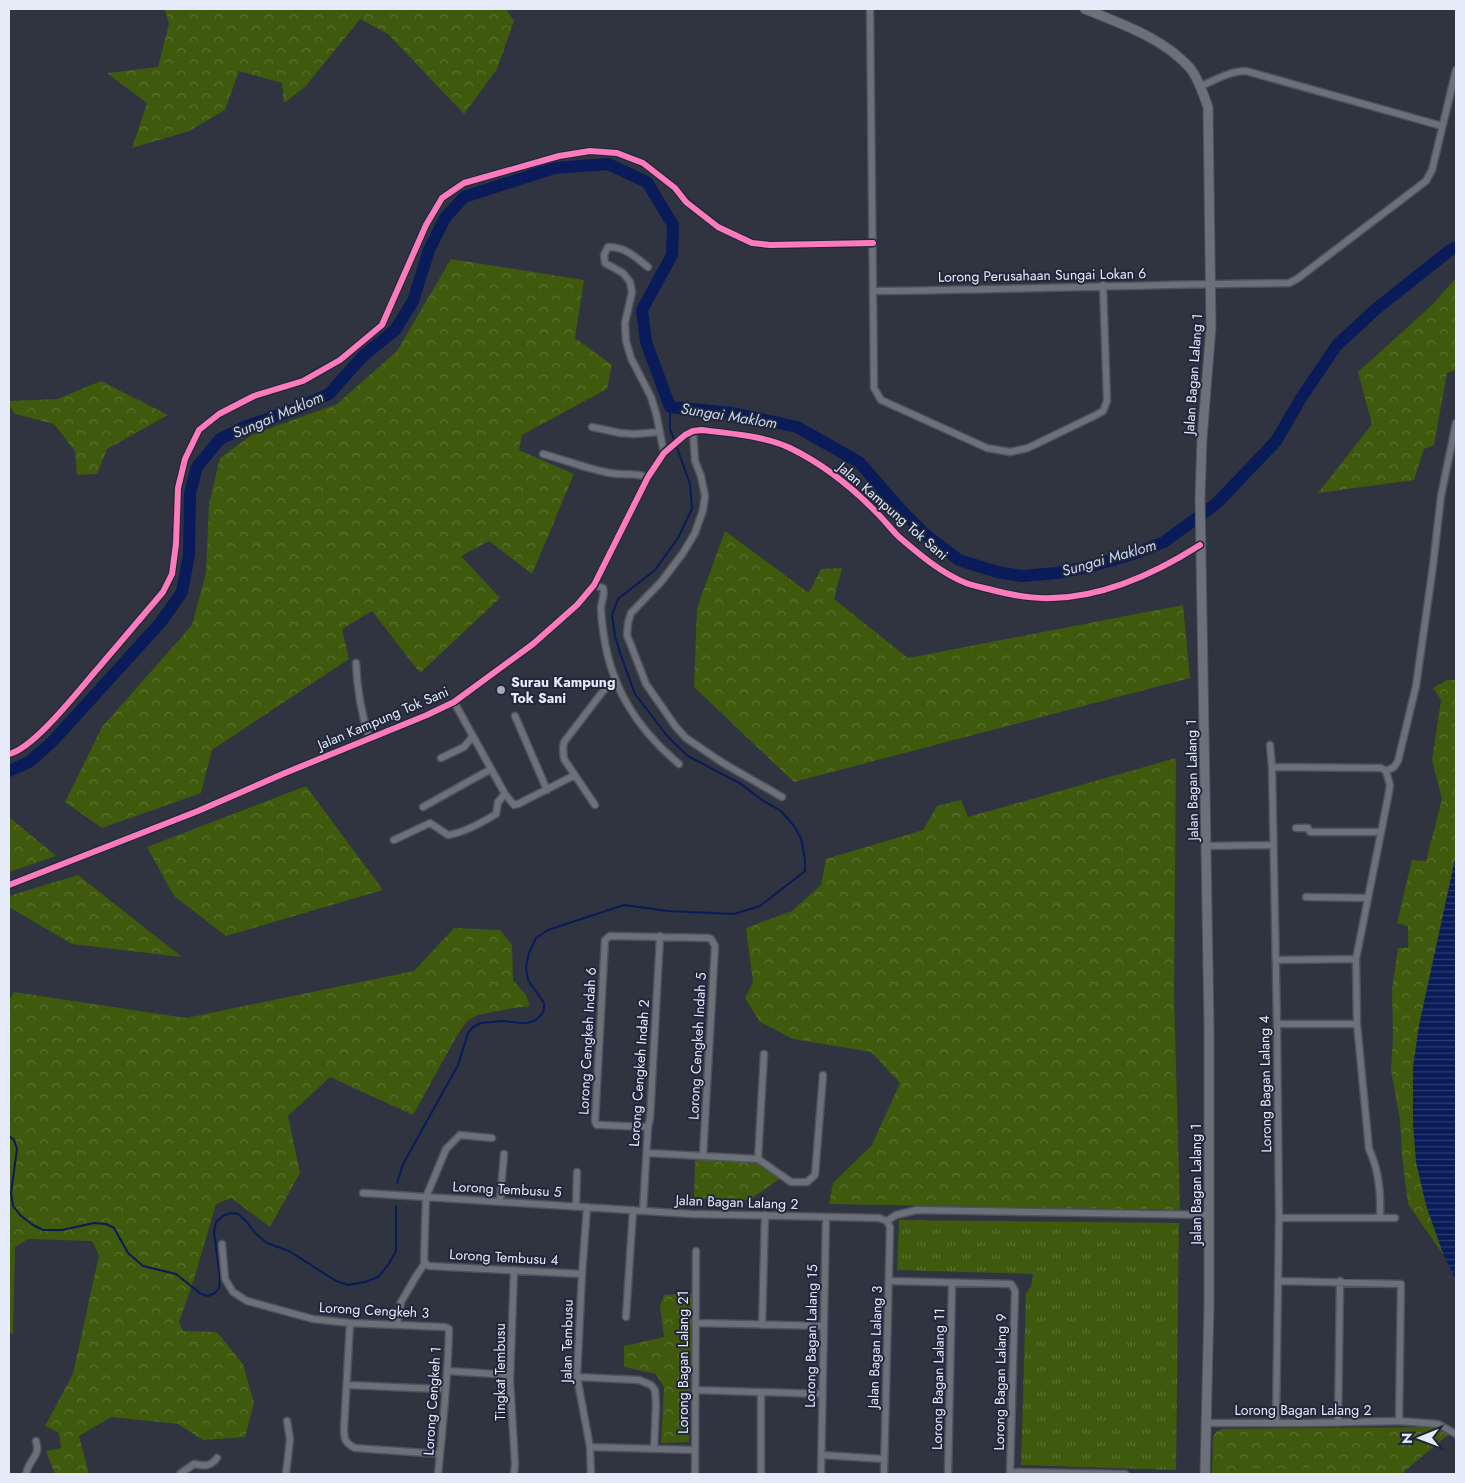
<svg xmlns="http://www.w3.org/2000/svg" width="1465" height="1483" font-family="Jost,sans-serif">
<defs>
<pattern id="grass-tufts" width="24" height="20" patternUnits="userSpaceOnUse" patternTransform="scale(1.25)"><rect width="24" height="20" fill="#3f590d"/><path d="M3 7l-1-3M5 7V3M7 7l1-3M15 17l-1-3M17 17v-4M19 17l1-3" fill="none" stroke="#5b7131"/></pattern>
<pattern id="forest-crowns" width="20" height="18" patternUnits="userSpaceOnUse" patternTransform="scale(1.25)"><rect width="20" height="18" fill="#3f590d"/><path d="M2 6a3 3 0 1 1 6 0M12 15a3 3 0 1 1 6 0" fill="none" stroke="#5b7131"/></pattern>
<pattern id="water-rules" width="6" height="5" patternUnits="userSpaceOnUse" patternTransform="scale(1.25)"><rect width="6" height="5" fill="#091b59"/><path d="M0 2.5h6" fill="none" stroke="#2d3c72"/></pattern>
</defs>
<rect width="100%" height="100%" fill="#2f3440"/>
<path fill="url(#grass-tufts)" d="M899,1220l280,3 -3,247 -155,-5 5,-171 5,-8 2,-12 -136,-4z"/>
<path fill="url(#forest-crowns)" d="M165,9h341l8,12 -17,48 -33,45 -76,-80 -28,-15 -55,68 -21,16 -2,-20 -43,-12 -14,39 -36,21 -57,17 15,-45 -40,-30 51,-6 11,-43z
M451,259l133,21 -9,58 37,27 -5,24 -85,46 -3,15 55,24 -42,100 -43,-33 -28,15 39,42 -80,75 -48,-62 -30,18 7,30 -137,91 -11,43 -99,35 -37,-26 37,-75 90,-102 14,-52 3,-69 11,-46 32,-23 85,-31 60,-53z
M1456,278v92l-9,3 -13,72 -10,4 -10,31 -96,13 54,-69 -14,-52 73,-66z
M101,381l67,34 -61,34 -10,25 -20,1 -2,-24 -21,-27 -39,-10 -6,-9v-4l48,-2z
M725,531l84,62 12,-24 21,-1 -8,31 74,59 275,-53 7,73 -396,104 -100,-95 3,-79z
M1447,680h9v175l-37,171 -6,42v56l13,81 18,51 -36,-52 -6,-49 -2,-35 -9,-50 2,-33 -1,-48 6,-41h10v-22l-11,-3 15,-63 14,1 16,-62 -10,-39 9,-60 -8,-12z
M1176,758l-2,238 6,214 -351,-6 4,-21 39,-38 28,-62 -29,-31 -78,-13 -33,-17 -15,-24 8,-16 -7,-54 46,-17 29,-26 5,-26 97,-29 14,-24 24,-6 7,17z
M306,786l77,104 -157,46 -52,-40 -27,-49z
M9,817l47,39 -47,16z
M78,875l104,82 -110,-13 -63,-37v-11z
M454,928l46,2 12,15 1,35 13,15 4,11 -22,3 -30,6 -11,6 -12,18 -42,76 -83,-38 -42,39 12,57 -30,54 -39,-29 -15,6 -22,75 -15,43 4,9 34,1 26,32 11,39 -9,34 -42,3 -25,-16 -67,-7 -32,19 10,38h-34l-9,-23 15,-3 -2,-15 -14,-7 28,-52 26,-119 -7,-14 -64,-2 -13,8 -2,87 -4,-2v-332l5,-8 172,26 228,-47z
M695,1158l61,3 25,17 -32,22 -55,-2z
M692,1293l-3,149 -28,1 3,-56 -8,-13 -32,-7v-21l40,-9 -4,-31 4,-11z
M1436,1427l12,8 -47,39h-189l1,-37 4,-6 7,-2z"/>
<path fill="#3f590d" d="M1311,1468v6h-75l-1,-5z"/>
<path fill="url(#water-rules)" d="M1456,855v425l-12,-24 -18,-51 -10,-43 -3,-38v-56l6,-42z"/>
<g fill="none" stroke-linecap="round" stroke-linejoin="round">
<path stroke="#091b59" stroke-width="2" d="M670,407v22l4,11
M9,1136l5,4 3,9 -6,44 2,13 7,9 13,10 10,5h19l32,-7 12,1 8,4 14,25 15,13 33,8 25,20 7,2 7,-3 4,-5 1,-10 -6,-46 2,-10 7,-6 8,-3 7,1 8,7 9,12 12,10 22,8 47,30 12,4 17,-3 13,-5 10,-12 8,-14v-45
M397,1183l6,-19 55,-99 10,-32 5,-6 8,-4 22,-2 17,2h7l9,-3 5,-5 3,-5v-7l-16,-23 -2,-13 3,-14 7,-15 12,-8 76,-25 44,6 66,3 26,-8 45,-35v-11l-4,-22 -7,-12 -13,-15 -19,-11 -21,-16 -53,-28 -20,-19 -33,-43 -14,-38 -6,-20 -3,-21 6,-16 37,-29 23,-32 14,-29 -2,-25 -14,-39"/>
<path stroke="#091b59" stroke-width="12" d="M9,771l20,-9 23,-20 109,-120 21,-30 7,-37 1,-62 7,-26 23,-28 27,-13 46,-16 36,-16 34,-38 32,-26 18,-29 16,-51 16,-32 19,-21 90,-29 54,-4 39,18 26,43 -1,30 -30,55 4,32 24,65 62,6 65,14 62,35 41,47 26,26 33,25 38,12 25,4 35,-3 31,-6 45,-13 31,-12 53,-39 59,-62 25,-43 36,-53 39,-36 73,-58 7,-4"/>
<g stroke="#4e525d" stroke-width="9">
<path id="street" d="M870,9l4,379 7,12 106,48 23,4 18,-4 68,-33 7,-4 4,-10 -4,-116
M1201,86c14,-6 29,-15 45,-15l196,55
M648,267c-13,-10 -22,-20 -40,-20l-4,8 1,8 18,10 7,9 2,10 -7,31 1,18 5,17 20,39 5,16 8,40
M873,291c139,-1 277,-7 416,-8l8,-4 129,-98 6,-11 24,-100
M592,427l28,6 14,1 26,-2
M693,431l2,30 6,15 4,20 -2,14 -8,23 -12,20 -22,29 -30,31 -3,10 -1,12 19,49 30,43 10,11 37,25 59,34
M543,454c22,6 45,15 67,19 16,3 23,-1 38,4
M594,585l9,3c2,7 -1,12 -2,19 0,8 1,16 2,23 7,56 33,98 76,134
M356,663c1,28 5,49 13,75
M454,702l51,92 9,11 4,-1 57,-29
M515,716l32,74
M1270,745l2,22 5,257 2,194 -3,205
M9,754c26,-6 72,-67 91,-88 21,-25 42,-49 63,-74l9,-18 4,-30 2,-56 7,-29 14,-29 20,-16 35,-18 49,-15 37,-21 42,-35 44,-100 16,-27 22,-15 95,-27 31,-5 27,2 26,10 32,25 11,14 32,25 34,16 18,2 103,-2
M441,758l23,-11 9,-11
M1272,767l109,1 5,3
M1386,771l8,-4 4,-6 18,-75 17,-120 8,-70 15,-73
M595,805l-31,-46 -1,-11 1,-6 43,-56 8,-6
M423,807l68,-38
M1296,828h12l2,4h71
M394,840l36,-17 18,12c15,-2 35,-13 48,-21l2,-12 7,-8
M1207,846l66,-1
M9,885l189,-74 87,-38 142,-58 27,-13 79,-58 44,-39 17,-20 54,-108 16,-24 21,-18 8,-4 8,-1c27,3 64,6 89,18 33,16 62,39 88,66 7,7 13,15 20,22 21,18 43,37 68,47 8,3 18,5 26,7 19,5 40,9 60,8 53,-1 104,-25 148,-53
M1306,897l62,1
M1276,960l80,-1
M1277,1024h80
M648,1127l-48,-2h-3l-2,-3 10,-182 5,-4 99,2 2,1 4,7 -12,210
M647,1153l111,6 33,23h16l8,-7 8,-100
M758,1159l6,-105
M363,1193l329,21 187,4 8,3
M500,1201l4,-47
M576,1206l1,-34
M587,1207l-5,67 -5,103 13,70 1,27
M643,1211l5,-84 2,-8 10,-183
M1279,1218h116
M1380,1218c1,-23 -1,-48 -11,-69l-12,-125 -1,-65 32,-162 2,-12 -4,-14
M887,1221l9,-6 21,-5 293,5
M222,1244l3,35 8,13 14,9 66,18 37,4 95,4 4,2c-1,49 -6,96 -11,145
M425,1263l4,3 153,8
M514,1270l-4,110 5,84 -1,10
M890,1281l121,3 2,3 2,4 -5,183
M1279,1281l122,3 -2,137
M626,1317l7,-107
M350,1323l-6,106c0,10 1,14 11,19l85,6
M696,1323l128,3
M397,1324l4,-22 14,-24 10,-15 -1,-3 2,-63 20,-48 14,-14 32,3
M762,1325l3,-110
M448,1371l62,4
M577,1377l62,3 12,5 4,5 1,15 -2,44
M347,1385l92,4
M696,1390l126,4
M1206,1423h101l92,-2 39,3 18,10
M1338,1423l2,-142
M590,1447l105,3
M822,1455l62,4
M1010,1472l115,2
M26,1474c3,-16 15,-17 10,-33
M180,1474l14,-10c10,2 16,3 23,-6
M286,1474l4,-35 -3,-18
M695,1474l1,-223
M761,1474v-82
M821,1474l5,-257
M884,1474l6,-247 -3,-6
M948,1474l4,-190"/>
</g>
<g stroke="#4e525d" stroke-width="11">
<path id="secondary" d="M1085,9c37,15 78,29 105,59 9,11 13,26 18,39l3,220 -9,112 -2,59 9,528v279l-4,169"/>
</g>
<use href="#street" stroke="#6c7079" stroke-width="6"/>
<use href="#secondary" stroke="#6c7079" stroke-width="9"/>
<g stroke="#20273b" stroke-width="9">
<path id="cycleway" d="M9,754c26,-6 72,-67 91,-88 21,-25 42,-49 63,-74l9,-18 4,-30 2,-56 7,-29 14,-29 20,-16 35,-18 49,-15 37,-21 42,-35 44,-100 16,-27 22,-15 95,-27 31,-5 27,2 26,10 32,25 11,14 32,25 34,16 18,2 103,-2
M9,885l189,-74 87,-38 142,-58 27,-13 79,-58 44,-39 17,-20 54,-108 16,-24 21,-18 8,-4 8,-1c27,3 64,6 89,18 33,16 62,39 88,66 7,7 13,15 20,22 21,18 43,37 68,47 8,3 18,5 26,7 19,5 40,9 60,8 53,-1 104,-25 148,-53"/>
</g>
<use href="#cycleway" stroke="#fd7abc" stroke-width="6"/>
</g>
<circle fill="#a5abb8" stroke="#20273b" stroke-width="2" cx="501" cy="690" r="5"/>
<g text-anchor="middle" stroke-width="4" stroke-linejoin="round" paint-order="stroke">
<g font-size="14" fill="#e5ebf9" stroke="#20273b">
<text transform="translate(1042 275) rotate(-1)" y="5">Lorong Perusahaan Sungai Lokan 6</text>
<text transform="translate(1193 374) rotate(-86)" y="5">Jalan Bagan Lalang 1</text>
<text transform="translate(893 511) rotate(41)" y="5">Jalan Kampung Tok Sani</text>
<text transform="translate(383 718) rotate(-23)" y="5">Jalan Kampung Tok Sani</text>
<text transform="translate(1192 780) rotate(-91)" y="5">Jalan Bagan Lalang 1</text>
<text transform="translate(587 1041) rotate(-87)" y="5">Lorong Cengkeh Indah 6</text>
<text transform="translate(697 1046) rotate(-87)" y="5">Lorong Cengkeh Indah 5</text>
<text transform="translate(639 1073) rotate(-86)" y="5">Lorong Cengkeh Indah 2</text>
<text transform="translate(1265 1084) rotate(-91)" y="5">Lorong Bagan Lalang 4</text>
<text transform="translate(1196 1184) rotate(-90)" y="5">Jalan Bagan Lalang 1</text>
<text transform="translate(507 1189) rotate(3)" y="5">Lorong Tembusu 5</text>
<text transform="translate(737 1202) rotate(2)" y="5">Jalan Bagan Lalang 2</text>
<text transform="translate(504 1257) rotate(3)" y="5">Lorong Tembusu 4</text>
<text transform="translate(374 1310) rotate(3)" y="5">Lorong Cengkeh 3</text>
<text transform="translate(811 1336) rotate(-89)" y="5">Lorong Bagan Lalang 15</text>
<text transform="translate(567 1341) rotate(-89)" y="5">Jalan Tembusu</text>
<text transform="translate(875 1347) rotate(-88)" y="5">Jalan Bagan Lalang 3</text>
<text transform="translate(683 1362) rotate(-90)" y="5">Lorong Bagan Lalang 21</text>
<text transform="translate(500 1372) rotate(-90)" y="5">Tingkat Tembusu</text>
<text transform="translate(938 1379) rotate(-89)" y="5">Lorong Bagan Lalang 11</text>
<text transform="translate(1000 1382) rotate(-89)" y="5">Lorong Bagan Lalang 9</text>
<text transform="translate(432 1401) rotate(-86)" y="5">Lorong Cengkeh 1</text>
<text x="1303" y="1415">Lorong Bagan Lalang 2</text>
</g>
<g font-size="14" font-weight="bold" fill="#e5ebf9" stroke="#20273b" text-anchor="start">
<text x="511" y="687">Surau Kampung<tspan x="511" dy="16">Tok Sani</tspan></text>
</g>
<g font-size="15" font-style="italic" fill="#ced8ed" stroke="#20273b">
<text transform="translate(278 415) rotate(-23)" y="5">Sungai Maklom</text>
<text transform="translate(729 416) rotate(9)" y="5">Sungai Maklom</text>
<text transform="translate(1109 558) rotate(-16)" y="5">Sungai Maklom</text>
</g>
</g>
<rect width="1465" height="1483" fill="none" stroke="#e5ebf9" stroke-width="20"/>
<g transform="translate(1420 1438) rotate(269)" stroke="#20273b" stroke-width="4" paint-order="stroke">
<path d="M0-4L9 19L0 12L-9 19Z" fill="#e5ebf9"/>
<text y="-8" font-size="14" font-weight="bold" text-anchor="middle" fill="#e5ebf9">N</text>
</g>
</svg>
